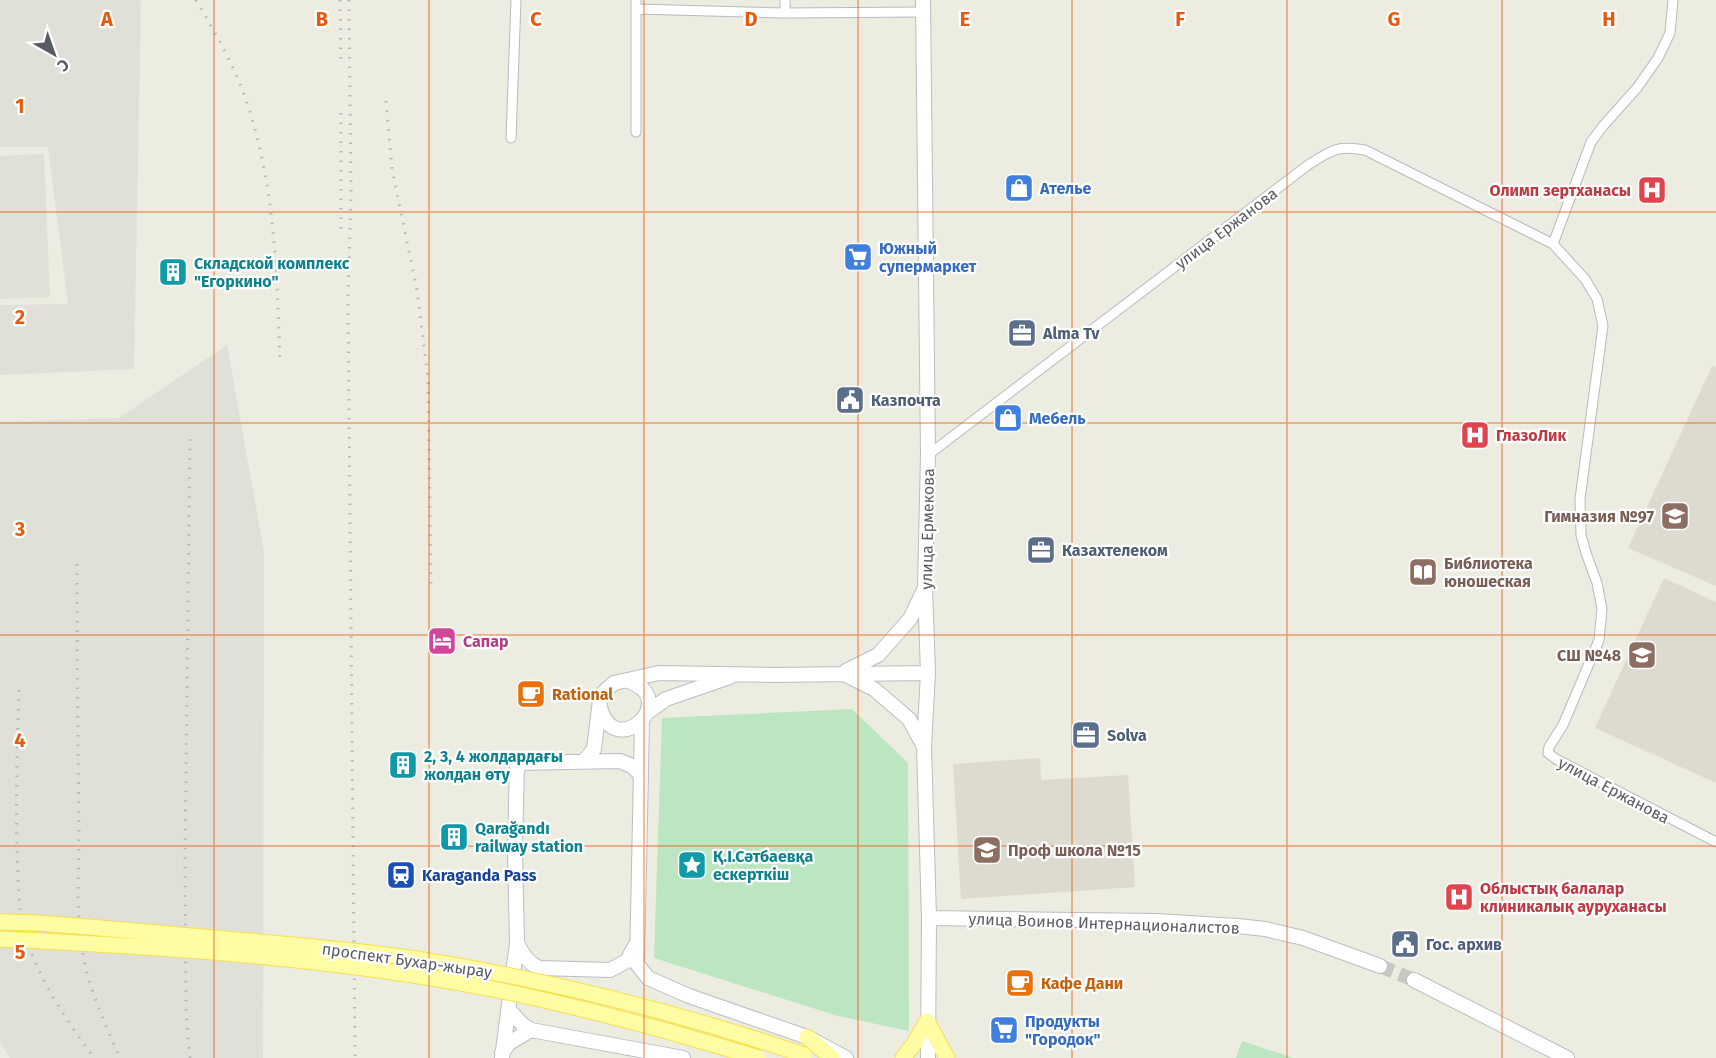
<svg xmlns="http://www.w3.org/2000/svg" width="1716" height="1058" font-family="'Fira Sans',sans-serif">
<rect width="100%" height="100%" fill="#edece0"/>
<path fill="#e0dfd8" d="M0,0h141l-7,369 -134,6v-70l68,-1 -20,-157h-48z
M44,154l6,143 -50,2v-143z
M227,345l37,207 -1,506h-253l-10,-16v-620l119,-4z"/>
<path fill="#dddbcf" d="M1712,366l4,2v218l-88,-38z
M1664,578l52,24v181l-121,-55z
M1040,758l1,22 87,-5 7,112 -174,12 -8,-135z"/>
<path fill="#bbe6c1" d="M852,709l56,54 1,268 -71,-15 -184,-58 8,-240z
M1242,1041l51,17h-57z"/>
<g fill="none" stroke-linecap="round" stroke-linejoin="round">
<path stroke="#c8c8c0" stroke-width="14" stroke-dasharray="14 7" stroke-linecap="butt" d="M1380,966l34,14"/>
<g stroke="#b8bac0" stroke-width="11">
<path id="street" d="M637,9l148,4 138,-1
M785,13v-13
M636,132v-132
M511,138l5,-138
M1553,244l38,-102 12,-16 34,-38 21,-30 12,-25 3,-33
M928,455l380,-290c24,-15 29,-20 57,-15l188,94 32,35 12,20 6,27 -23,173 1,36 5,18 11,30 5,26 -3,31 -36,85 -14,22 -1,6 8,6 160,83"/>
</g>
<g stroke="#bbbdc5" stroke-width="16">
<path id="secondary" d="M923,0l5,455 -3,133 3,85 -4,73 5,172 -1,140
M846,671l32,-16 32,-36 14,-29
M846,675l28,14 35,30 14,26
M600,707c14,56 83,-8 28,-26
M648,712l18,-13 64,-22
M642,722l-5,242 11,14 41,18 118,41 39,21
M584,761l10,-12 6,-49 3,-7 11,-10 45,-10 115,2 154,-2
M929,918l227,3 82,5 27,3 38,9 77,28
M517,943c6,12 10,19 22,25l71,2 17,-9 8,-15
M1414,980l153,78
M508,1009l15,16 8,5 152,28
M502,1053l7,-10 22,-13
M502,1058l15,-115 -2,-93 2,-87 103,-2 12,5 9,9"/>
</g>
<g stroke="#f7e04f" stroke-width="17">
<path id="primary" d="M927,1021l20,37
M807,1037l25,21
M903,1058l11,-14 13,-23"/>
</g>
<use href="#street" stroke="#fff" stroke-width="9"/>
<use href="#secondary" stroke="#fff" stroke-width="14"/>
<use href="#primary" stroke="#fffda3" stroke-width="15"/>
<path stroke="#b4b5b5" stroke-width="3" stroke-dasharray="1.5 8" stroke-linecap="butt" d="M196,0c17,29 34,58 46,89 33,88 35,182 38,274
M340,0l1,59
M349,0l2,195 -3,103 7,760
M386,101l6,68 25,121 11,88 3,213
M341,113v117
M77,564c0,90 1,179 2,269 0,42 -4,85 5,127 7,34 22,66 36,98
M19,690c-2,53 -3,106 -2,159 1,26 1,52 6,77 12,49 42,92 71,132
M190,1058l-4,-45 -1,-156 5,-421"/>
<g stroke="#f7e04f" stroke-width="17" stroke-linecap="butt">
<path id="primary-bridge" d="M0,922l38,1c66,5 132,11 199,17 60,5 120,10 180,19 132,21 261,53 387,96
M0,939c152,7 305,17 455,43 71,12 142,30 212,49 30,9 61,17 91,27"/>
</g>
<use href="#primary-bridge" stroke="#fffda3" stroke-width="15"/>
</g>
<path fill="none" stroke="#e8590c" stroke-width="1.5" stroke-opacity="0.55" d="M214,0v1058M429,0v1058M644,0v1058M858,0v1058M1072,0v1058M1287,0v1058M1502,0v1058M0,212h1716M0,423h1716M0,635h1716M0,846h1716"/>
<defs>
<g id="shop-square" transform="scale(1.5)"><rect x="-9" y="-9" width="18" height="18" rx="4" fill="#3f7fe0" stroke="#fff"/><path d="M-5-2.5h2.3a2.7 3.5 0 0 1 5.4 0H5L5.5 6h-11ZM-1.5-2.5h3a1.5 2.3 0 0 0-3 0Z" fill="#fff"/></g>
<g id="hospital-square" transform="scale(1.5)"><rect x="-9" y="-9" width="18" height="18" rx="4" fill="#e0444e" stroke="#fff"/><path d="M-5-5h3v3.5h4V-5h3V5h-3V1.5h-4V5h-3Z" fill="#fff"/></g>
<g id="supermarket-square" transform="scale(1.5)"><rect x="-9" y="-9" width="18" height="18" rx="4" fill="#3f7fe0" stroke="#fff"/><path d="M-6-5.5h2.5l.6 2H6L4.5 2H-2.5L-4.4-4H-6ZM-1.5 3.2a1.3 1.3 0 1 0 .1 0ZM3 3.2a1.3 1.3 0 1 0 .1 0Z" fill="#fff"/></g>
<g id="building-square" transform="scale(1.5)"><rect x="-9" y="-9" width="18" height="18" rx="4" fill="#0f9aa8" stroke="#fff"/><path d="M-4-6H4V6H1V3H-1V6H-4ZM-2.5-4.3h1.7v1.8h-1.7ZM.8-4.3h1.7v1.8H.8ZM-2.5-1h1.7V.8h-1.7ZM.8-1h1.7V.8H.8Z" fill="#fff"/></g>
<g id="office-square" transform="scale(1.5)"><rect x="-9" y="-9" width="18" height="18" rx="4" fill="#5c6f8a" stroke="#fff"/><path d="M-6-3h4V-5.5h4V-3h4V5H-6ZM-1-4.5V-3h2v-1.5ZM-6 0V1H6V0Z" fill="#fff"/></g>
<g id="civic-square" transform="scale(1.5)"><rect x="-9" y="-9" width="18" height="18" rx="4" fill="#5c6f8a" stroke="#fff"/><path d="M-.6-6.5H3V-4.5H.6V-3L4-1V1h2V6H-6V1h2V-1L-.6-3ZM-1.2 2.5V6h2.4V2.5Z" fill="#fff"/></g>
<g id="school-square" transform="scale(1.5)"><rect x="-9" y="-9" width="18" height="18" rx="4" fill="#8d6e63" stroke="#fff"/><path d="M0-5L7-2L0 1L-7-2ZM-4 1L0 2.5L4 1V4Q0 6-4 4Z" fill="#fff"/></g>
<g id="library-square" transform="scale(1.5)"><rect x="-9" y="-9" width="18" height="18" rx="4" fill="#8d6e63" stroke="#fff"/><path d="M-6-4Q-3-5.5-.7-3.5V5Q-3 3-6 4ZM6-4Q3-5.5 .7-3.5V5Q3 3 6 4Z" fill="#fff"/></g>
<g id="hotel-square" transform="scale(1.5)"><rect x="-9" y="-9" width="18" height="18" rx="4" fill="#d1479c" stroke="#fff"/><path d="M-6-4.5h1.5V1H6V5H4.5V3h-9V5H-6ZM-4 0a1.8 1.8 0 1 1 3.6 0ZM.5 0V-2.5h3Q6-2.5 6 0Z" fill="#fff"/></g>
<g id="cafe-square" transform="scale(1.5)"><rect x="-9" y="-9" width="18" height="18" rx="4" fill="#e8710a" stroke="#fff"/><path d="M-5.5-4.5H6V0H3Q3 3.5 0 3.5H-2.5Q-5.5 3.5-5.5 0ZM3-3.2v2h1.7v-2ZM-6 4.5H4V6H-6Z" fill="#fff"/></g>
<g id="university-square" transform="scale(1.5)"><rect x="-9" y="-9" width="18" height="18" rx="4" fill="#8d6e63" stroke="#fff"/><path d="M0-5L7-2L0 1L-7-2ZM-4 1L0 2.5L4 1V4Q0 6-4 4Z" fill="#fff"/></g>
<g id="sight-square" transform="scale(1.5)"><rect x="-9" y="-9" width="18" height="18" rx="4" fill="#0f9aa8" stroke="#fff"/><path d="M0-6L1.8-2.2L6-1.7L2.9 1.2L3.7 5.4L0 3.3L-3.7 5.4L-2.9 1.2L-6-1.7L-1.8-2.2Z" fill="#fff"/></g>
<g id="station-square" transform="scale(1.5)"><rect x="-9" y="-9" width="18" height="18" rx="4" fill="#1a4fb4" stroke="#fff"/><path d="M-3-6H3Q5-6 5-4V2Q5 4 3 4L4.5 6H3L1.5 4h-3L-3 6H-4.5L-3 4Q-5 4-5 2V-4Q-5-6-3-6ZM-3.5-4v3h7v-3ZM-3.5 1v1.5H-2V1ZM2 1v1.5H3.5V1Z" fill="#fff"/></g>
</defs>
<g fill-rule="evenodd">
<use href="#shop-square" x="1019" y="188"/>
<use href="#hospital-square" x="1652" y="190"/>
<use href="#supermarket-square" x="858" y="257"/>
<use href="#building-square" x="173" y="272"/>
<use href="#office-square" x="1022" y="333"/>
<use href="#civic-square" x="850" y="400"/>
<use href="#shop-square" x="1008" y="418"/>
<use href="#hospital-square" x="1475" y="435"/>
<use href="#school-square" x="1675" y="516"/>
<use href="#office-square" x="1041" y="550"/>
<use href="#library-square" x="1423" y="572"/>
<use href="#hotel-square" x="442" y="641"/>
<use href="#school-square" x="1642" y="655"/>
<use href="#cafe-square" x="531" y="694"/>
<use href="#office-square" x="1086" y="735"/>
<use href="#building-square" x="403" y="765"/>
<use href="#building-square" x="454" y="837"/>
<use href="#university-square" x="987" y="850"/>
<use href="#sight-square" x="692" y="865"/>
<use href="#station-square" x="401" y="875"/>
<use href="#hospital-square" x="1459" y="897"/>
<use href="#civic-square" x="1405" y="944"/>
<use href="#cafe-square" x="1020" y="983"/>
<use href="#supermarket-square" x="1004" y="1030"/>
</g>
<g text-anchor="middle" stroke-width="4.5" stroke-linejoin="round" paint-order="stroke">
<g font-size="16" font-weight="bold" fill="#366cbe" stroke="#fff" text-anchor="start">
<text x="1040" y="194">Ателье</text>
<text x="879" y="254">Южный<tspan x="879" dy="18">супермаркет</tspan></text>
<text x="1029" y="424">Мебель</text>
<text x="1025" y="1027">Продукты<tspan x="1025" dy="18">"Городок"</tspan></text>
</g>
<g font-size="16" font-weight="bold" fill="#be3a42" stroke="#fff" text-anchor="start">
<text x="1631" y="196" text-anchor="end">Олимп зертханасы</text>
<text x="1496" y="441">ГлазоЛик</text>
<text x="1480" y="894">Облыстық балалар<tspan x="1480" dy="18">клиникалық ауруханасы</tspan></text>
</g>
<g font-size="16" fill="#595c62" stroke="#fff">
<text transform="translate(1226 228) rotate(-37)" y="6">улица Ержанова</text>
<text transform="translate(927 529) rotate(-89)" y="6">улица Ермекова</text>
<text transform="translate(1614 790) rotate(28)" y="6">улица Ержанова</text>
<text transform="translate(1104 923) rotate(2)" y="6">улица Воинов Интернационалистов</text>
<text transform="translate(407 960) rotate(8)" y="6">проспект Бухар-жырау</text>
</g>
<g font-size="16" font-weight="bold" fill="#0d838f" stroke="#fff" text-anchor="start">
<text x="194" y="269">Складской комплекс<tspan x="194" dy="18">"Егоркино"</tspan></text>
<text x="424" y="762">2, 3, 4 жолдардағы<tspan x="424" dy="18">жолдан өту</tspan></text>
<text x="475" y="834">Qarağandı<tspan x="475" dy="18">railway station</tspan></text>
<text x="713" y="862">Қ.І.Сәтбаевқа<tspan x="713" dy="18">ескерткіш</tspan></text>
</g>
<g font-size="16" font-weight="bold" fill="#4e5e75" stroke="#fff" text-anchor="start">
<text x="1043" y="339">Alma Tv</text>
<text x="871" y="406">Казпочта</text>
<text x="1062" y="556">Казахтелеком</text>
<text x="1107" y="741">Solva</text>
<text x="1426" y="950">Гос. архив</text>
</g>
<g font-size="16" font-weight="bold" fill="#785e54" stroke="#fff" text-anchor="end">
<text x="1654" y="522">Гимназия №97</text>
<text x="1444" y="569" text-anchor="start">Библиотека<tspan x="1444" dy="18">юношеская</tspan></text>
<text x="1621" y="661">СШ №48</text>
<text x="1008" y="856" text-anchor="start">Проф школа №15</text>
</g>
<g font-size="16" font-weight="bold" fill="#b23c85" stroke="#fff" text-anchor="start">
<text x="463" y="647">Сапар</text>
</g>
<g font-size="16" font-weight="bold" fill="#c56008" stroke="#fff" text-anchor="start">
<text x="552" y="700">Rational</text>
<text x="1041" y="989">Кафе Дани</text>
</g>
<g font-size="16" font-weight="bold" fill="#164399" stroke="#fff" text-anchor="start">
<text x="422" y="881">Karaganda Pass</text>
</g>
</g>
<g font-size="20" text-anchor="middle" font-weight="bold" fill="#e8590c" stroke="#fff" stroke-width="4.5" stroke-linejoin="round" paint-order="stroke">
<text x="107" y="26">A</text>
<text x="322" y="26">B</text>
<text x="536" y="26">C</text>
<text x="751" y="26">D</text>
<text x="965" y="26">E</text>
<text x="1180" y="26">F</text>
<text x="1394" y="26">G</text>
<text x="1609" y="26">H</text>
<text x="20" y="113">1</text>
<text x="20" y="324">2</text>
<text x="20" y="536">3</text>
<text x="20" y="747">4</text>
<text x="20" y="959">5</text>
</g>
<g transform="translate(54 54) rotate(140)" stroke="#ffffff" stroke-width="4.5" paint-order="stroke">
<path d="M0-4.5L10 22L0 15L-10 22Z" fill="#595c62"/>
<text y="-9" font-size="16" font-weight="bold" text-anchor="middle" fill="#595c62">С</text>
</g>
</svg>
